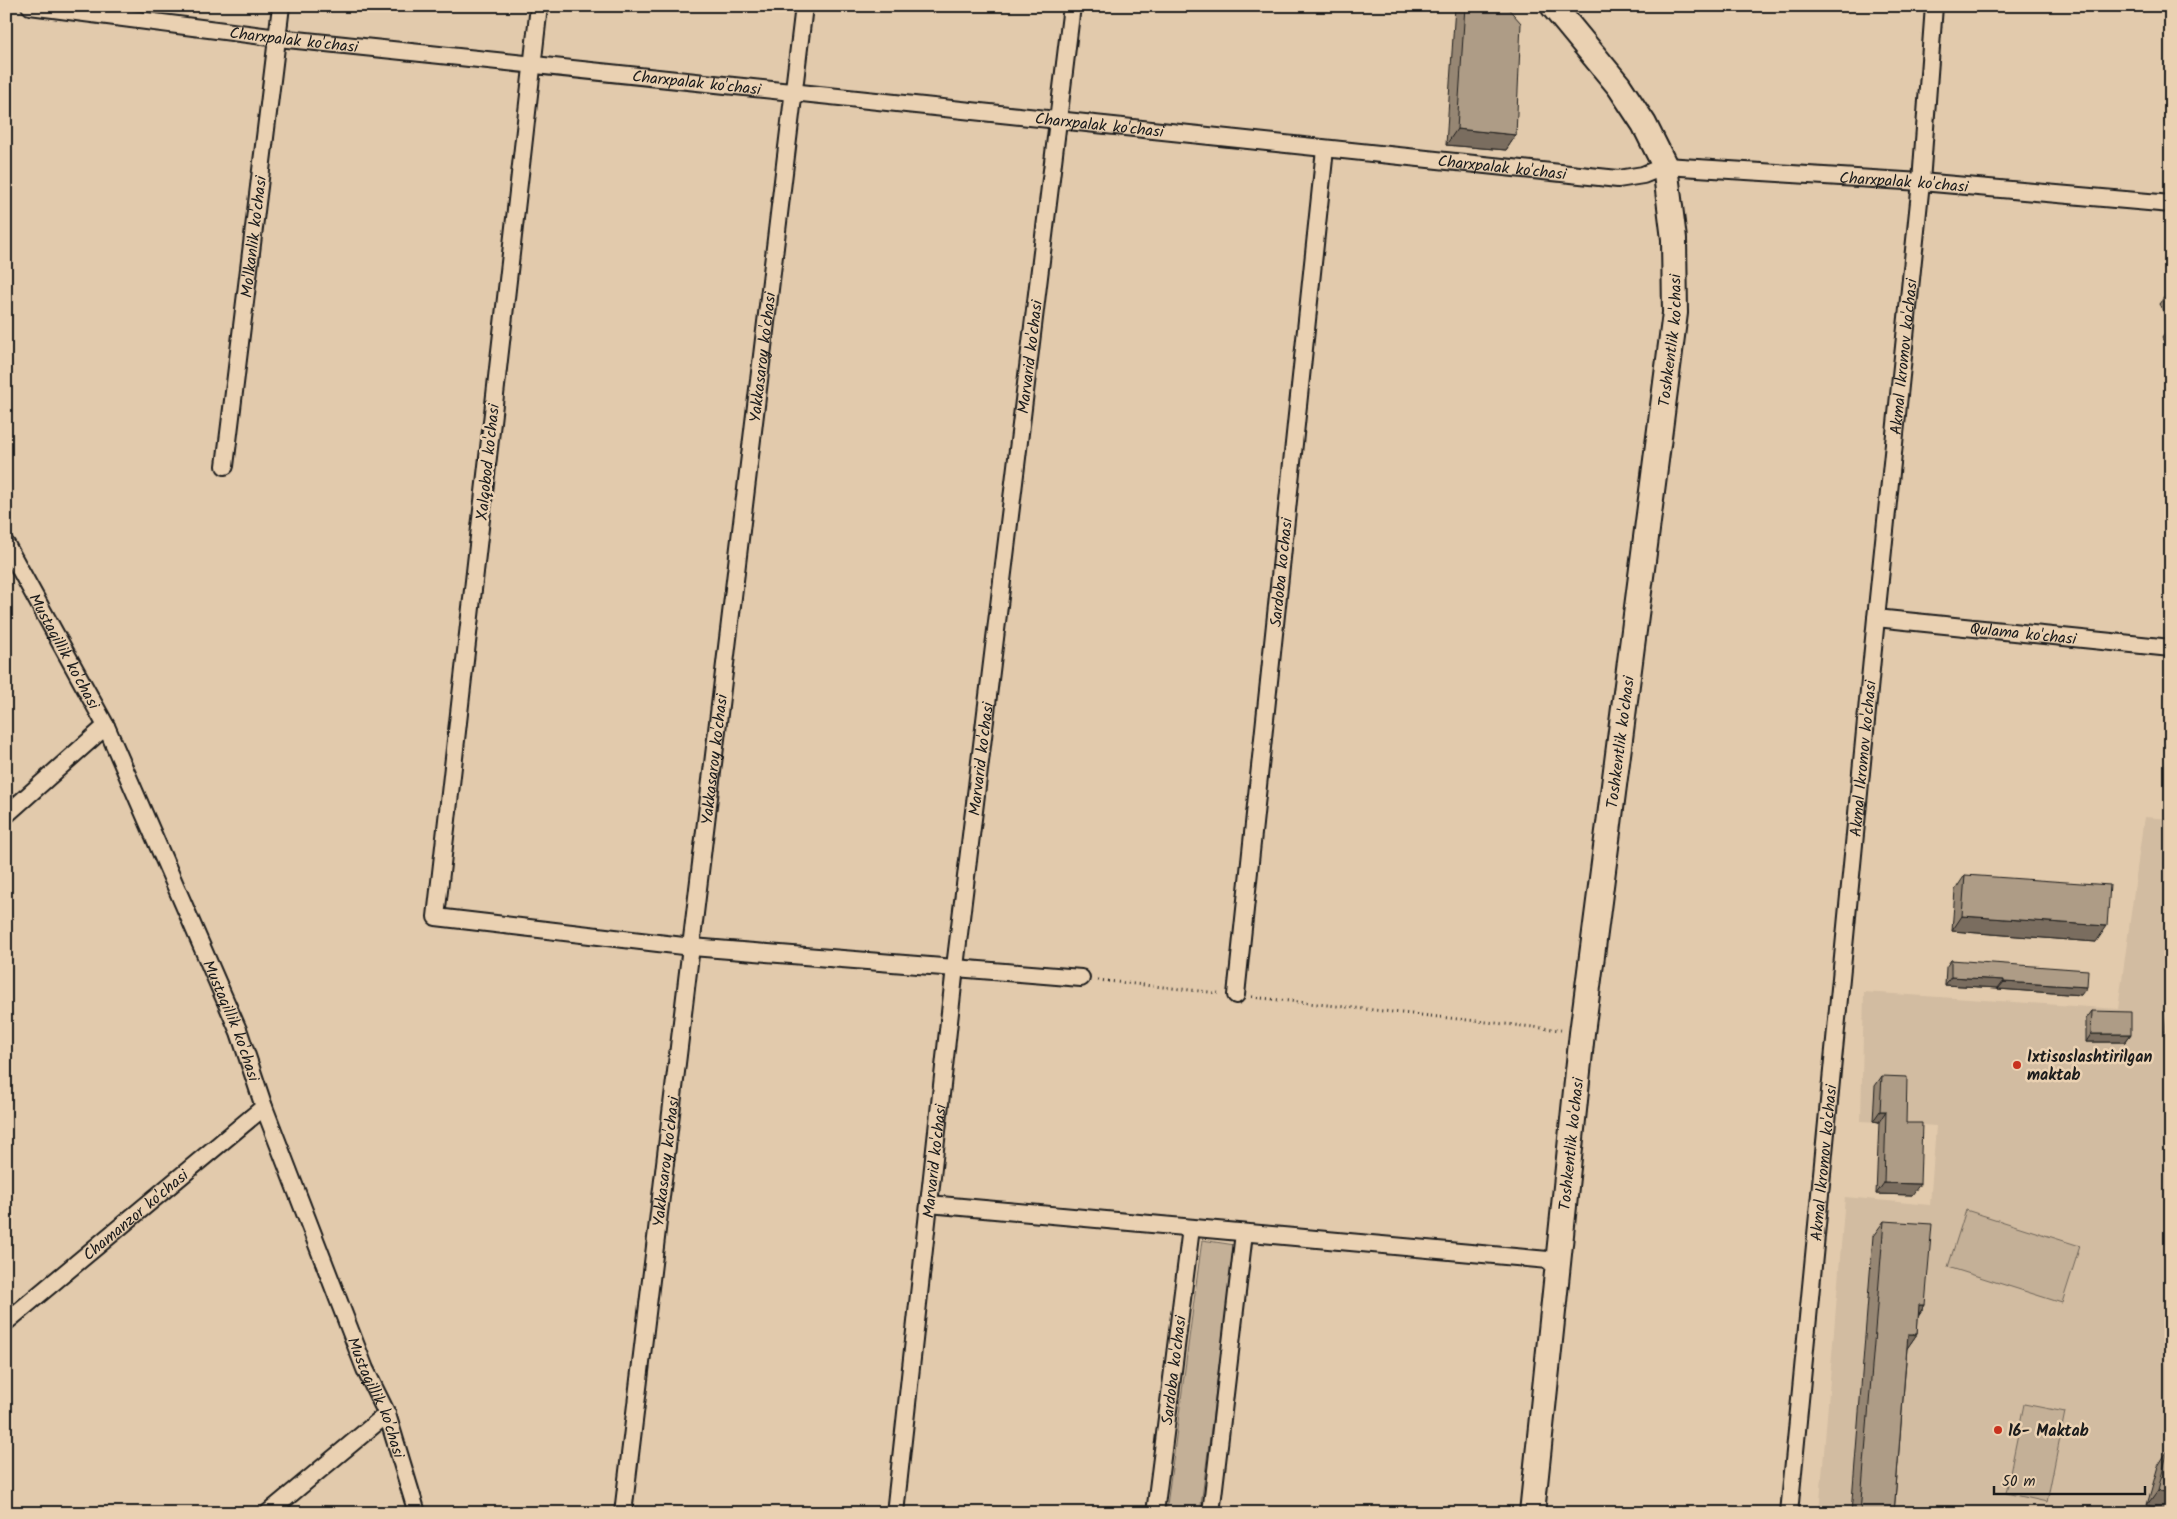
<svg xmlns="http://www.w3.org/2000/svg" width="2177" height="1519" font-family="Kalam,sans-serif">
<rect width="100%" height="100%" fill="#e2caac"/>
<filter id="ink" filterUnits="userSpaceOnUse"><feTurbulence type="fractalNoise" baseFrequency=".02" numOctaves="2"/><feDisplacementMap in="SourceGraphic" scale="10" xChannelSelector="R" yChannelSelector="G"/><feConvolveMatrix kernelMatrix="1 2 1 2 8 2 1 2 1" color-interpolation-filters="sRGB"/></filter>
<g filter="url(#ink)">
<path fill="#d2bca1" d="M2144,817l27,2v694h-352l26,-316 85,8 6,-79 -75,-5 3,-129 254,17z"/>
<path fill="#c4b097" stroke="#70665a" d="M1966,1210l114,36 -18,57 -114,-36z
M1202,1240l33,5 -35,268h-34z
M2024,1404l41,8 -18,90 -41,-9z"/>
<g fill="none" stroke-linecap="round" stroke-linejoin="round">
<g stroke="#1c1c1c" stroke-width="20">
<g id="street">
<path id="s1" d="M30,6l248,32 1340,141 25,-4 22,-9 256,16 250,22"/>
<path d="M539,6l-103,911 256,30 389,31"/>
<path id="s2" d="M225,466l56,-460"/>
<path id="s3" d="M6,544l100,182 133,306 25,75 101,262 22,45 30,99"/>
<path id="s4" d="M1876,618l295,30"/>
<path d="M6,815l100,-89"/>
<path id="s5" d="M1236,995l89,-846"/>
<path d="M929,1204l630,57"/>
<path id="s6" d="M6,1322l258,-215"/>
<path d="M268,1513l119,-99"/>
<path id="s7" d="M623,1513l181,-1507"/>
<path id="s8" d="M895,1513l60,-546 117,-961"/>
<path id="s9" d="M1155,1513l36,-285"/>
<path d="M1211,1513l33,-280"/>
<path id="s10" d="M1789,1513l87,-895 45,-436 13,-176"/>
</g>
</g>
<g stroke="#1c1c1c" stroke-width="28">
<g id="secondary">
<path id="s11" d="M1532,1513l50,-480 93,-720 -1,-74 -9,-73 -21,-42 -25,-38 -66,-80"/>
</g>
</g>
<path stroke="#1c1c1c" stroke-width="3" stroke-dasharray="1 4" stroke-linecap="butt" d="M1098,980l120,13
M1252,997l309,33"/>
<use href="#street" stroke="#ead1b2" stroke-width="16"/>
<use href="#secondary" stroke="#ead1b2" stroke-width="24"/>
</g>
<path fill="#968673" stroke="#1c1c1c" d="M1455,6h51l10,129 -10,15 -60,-5z
M2171,288v66l-9,-16 9,-13 -12,-21z
M1965,875l131,67 -144,-11 3,-41z
M1951,960l130,35 -83,-6v-1l-53,-3 1,-18z
M2171,974v58h-6z
M2092,1011l39,23 -6,8h-39v-23z
M1882,1076l24,47 6,72 -36,-1 3,-72 -6,-1 2,-35z
M1884,1221l41,84 -7,11 -1,18 -10,14 -13,165h-43l22,-277z
M2168,1450l3,1v61l-24,-7 11,-39z"/>
<path fill="#7a6d5e" stroke="#1c1c1c" d="M1457,129l59,6 -10,15 -60,-5z
M1962,916l145,10 -11,16 -144,-11z
M1951,977l53,3 -6,8 -53,-3z
M2004,982l83,5 -6,8 -83,-6z
M2171,1024v8h-6z
M2091,1034h40l-6,8h-39z
M1880,1111h6l-7,11 -6,-1z
M1884,1183l36,1 -8,11 -36,-1z
M1919,1305h6l-11,16z
M1908,1334h9l-11,16z
M2158,1490l13,4v18l-24,-7z"/>
<path fill="#ae9c86" stroke="#1c1c1c" d="M1465,6h41l15,17 -5,112 -59,-6z
M1965,875l145,10 -3,41 -145,-10z
M1951,960l137,10 -1,17 -83,-5v-2l-53,-3z
M2092,1011l39,1v22h-40z
M1882,1076l25,1 -1,46h16l-2,61 -36,-1 2,-72h-6z
M1884,1221l48,3 -7,81h-6l-2,29h-9l-14,179h-34z
M2168,1450l3,1v43l-13,-4z"/>
</g>
<g fill="#c8321e" stroke="#ead1b2" stroke-width="2">
<circle cx="2017" cy="1065" r="5"/>
<circle cx="1998" cy="1430" r="5"/>
</g>
<g text-anchor="middle" stroke-width="5" stroke-linejoin="round" paint-order="stroke">
<g font-size="16" fill="#1c1c1c" stroke="#ead1b2">
<text dy="6" stroke="none"><textPath href="#s1" startOffset="266">Charxpalak ko'chasi</textPath></text>
<text dy="6" stroke="none"><textPath href="#s1" startOffset="671">Charxpalak ko'chasi</textPath></text>
<text dy="6" stroke="none"><textPath href="#s1" startOffset="1076">Charxpalak ko'chasi</textPath></text>
<text dy="6" stroke="none"><textPath href="#s1" startOffset="1481">Charxpalak ko'chasi</textPath></text>
<text dy="6" stroke="none"><textPath href="#s1" startOffset="1886">Charxpalak ko'chasi</textPath></text>
<text dy="6" stroke="none"><textPath href="#s2" startOffset="231">Mo'lkanlik ko'chasi</textPath></text>
<text dy="6" stroke="none"><textPath href="#s11" startOffset="1181">Toshkentlik ko'chasi</textPath></text>
<text dy="6" stroke="none"><textPath href="#s7" startOffset="1164">Yakkasaroy ko'chasi</textPath></text>
<text dy="6" stroke="none"><textPath href="#s8" startOffset="1164">Marvarid ko'chasi</textPath></text>
<text dy="6" stroke="none"><textPath href="#s10" startOffset="1162">Akmal Ikromov ko'chasi</textPath></text>
<text transform="translate(487 462) rotate(-84)" y="6">Xalqobod ko'chasi</text>
<text dy="6" stroke="none"><textPath href="#s5" startOffset="425">Sardoba ko'chasi</textPath></text>
<text dy="6" stroke="none"><textPath href="#s4" startOffset="148">Qulama ko'chasi</textPath></text>
<text dy="6" stroke="none"><textPath href="#s3" startOffset="122">Mustaqillik ko'chasi</textPath></text>
<text dy="6" stroke="none"><textPath href="#s11" startOffset="776">Toshkentlik ko'chasi</textPath></text>
<text dy="6" stroke="none"><textPath href="#s8" startOffset="759">Marvarid ko'chasi</textPath></text>
<text dy="6" stroke="none"><textPath href="#s7" startOffset="759">Yakkasaroy ko'chasi</textPath></text>
<text dy="6" stroke="none"><textPath href="#s10" startOffset="758">Akmal Ikromov ko'chasi</textPath></text>
<text dy="6" stroke="none"><textPath href="#s3" startOffset="528">Mustaqillik ko'chasi</textPath></text>
<text dy="6" stroke="none"><textPath href="#s11" startOffset="371">Toshkentlik ko'chasi</textPath></text>
<text dy="6" stroke="none"><textPath href="#s8" startOffset="354">Marvarid ko'chasi</textPath></text>
<text dy="6" stroke="none"><textPath href="#s7" startOffset="354">Yakkasaroy ko'chasi</textPath></text>
<text dy="6" stroke="none"><textPath href="#s10" startOffset="352">Akmal Ikromov ko'chasi</textPath></text>
<text dy="6" stroke="none"><textPath href="#s6" startOffset="168">Chamanzor ko'chasi</textPath></text>
<text dy="6" stroke="none"><textPath href="#s9" startOffset="144">Sardoba ko'chasi</textPath></text>
<text dy="6" stroke="none"><textPath href="#s3" startOffset="932">Mustaqillik ko'chasi</textPath></text>
</g>
<g font-size="16" font-weight="bold" fill="#1c1c1c" stroke="#ead1b2" text-anchor="start">
<text x="2027" y="1062">Ixtisoslashtirilgan<tspan x="2027" dy="18">maktab</tspan></text>
<text x="2008" y="1436">16- Maktab</text>
</g>
</g>
<rect width="2177" height="1519" fill="none" stroke="#ead1b2" stroke-width="25"/>
<rect x="12" y="12" width="2152" height="1494" fill="none" stroke="#1c1c1c" stroke-width="2" filter="url(#ink)"/>
<path d="M1994 1486v8h151v-8" fill="none" stroke="#1c1c1c" stroke-width="2.5"/>
<text x="2002" y="1486" font-size="15" fill="#1c1c1c" stroke="#ead1b2" stroke-width="4" paint-order="stroke">50 m</text>
</svg>
